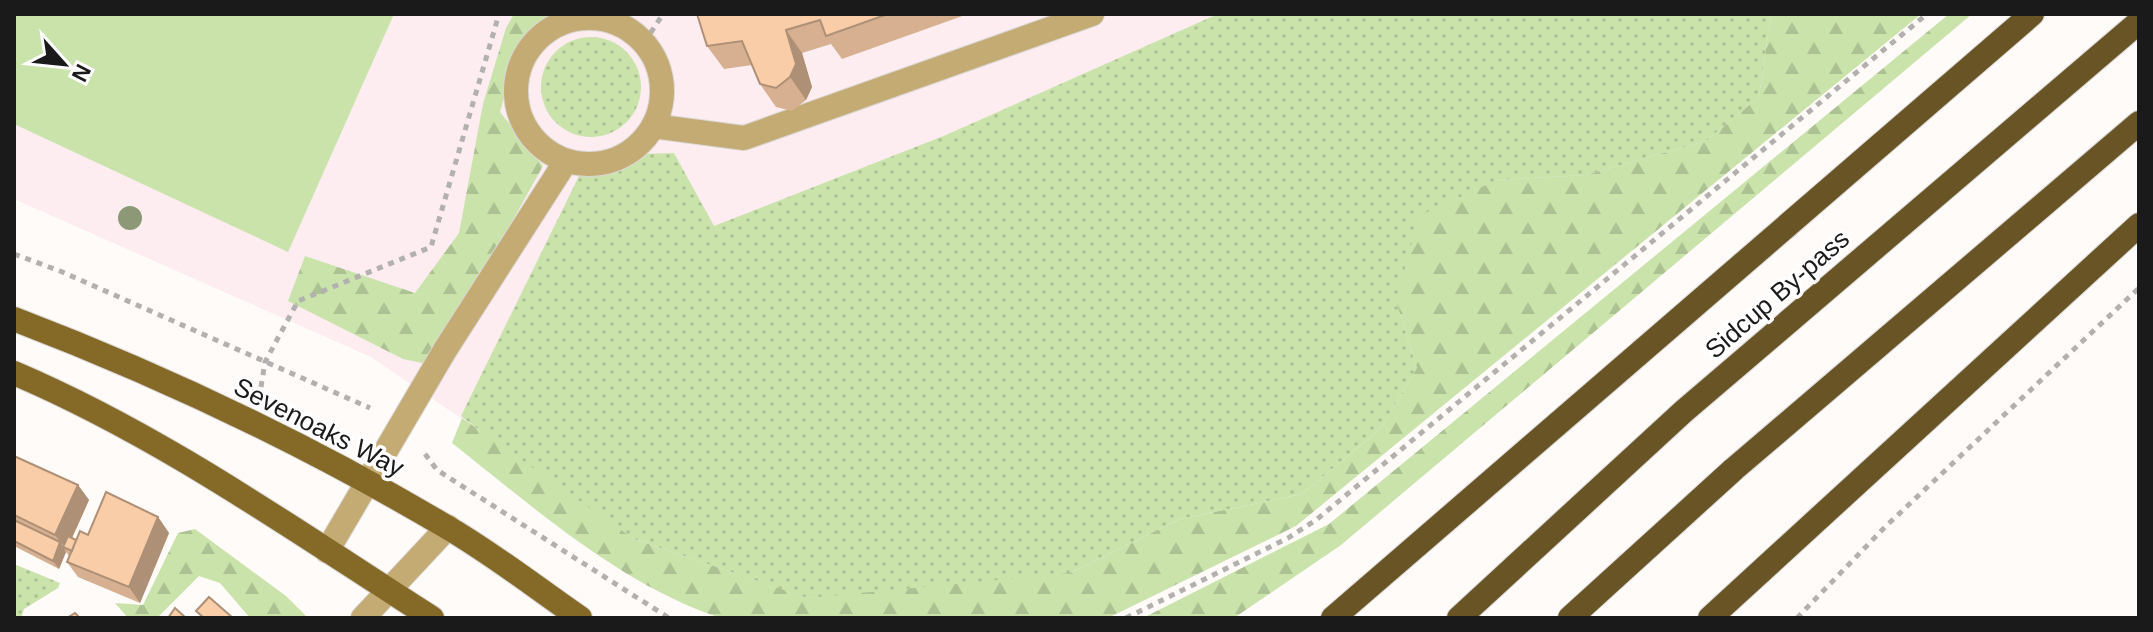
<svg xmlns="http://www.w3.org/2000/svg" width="2153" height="632" font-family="Arial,sans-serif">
<defs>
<pattern id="grass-dots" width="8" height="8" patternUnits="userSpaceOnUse" patternTransform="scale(2)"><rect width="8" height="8" fill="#c9e3ab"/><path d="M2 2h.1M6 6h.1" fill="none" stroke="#acc293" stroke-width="1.8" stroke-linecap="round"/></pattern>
<pattern id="forest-firs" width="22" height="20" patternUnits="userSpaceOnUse" patternTransform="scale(2)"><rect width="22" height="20" fill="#c9e3ab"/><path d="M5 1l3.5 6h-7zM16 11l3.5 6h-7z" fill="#acc293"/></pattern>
</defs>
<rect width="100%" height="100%" fill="#fefbf9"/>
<path fill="#fdedf0" d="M14,14h1868l-484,410 -556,194 -212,-56 -121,-111 -138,-94 -357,-158z"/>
<path fill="url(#grass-dots)" d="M1218,14h553l-12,83 -53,44 -120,34 -89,5 -101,121 21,67 -37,61 -78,65 -122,25 -110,54 -126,21 -137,4 -173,-59 -106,-71 -67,-52 119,-242 37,-6 23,-14 34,-1 40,73 232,-91z
M541 87a50 50 0 1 1 100 0a50 50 0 1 1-100 0Z
M14,564l46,19 -2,5 -34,21 -3,9h-7z"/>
<path fill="url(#forest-firs)" d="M514,14h45l-44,42 -15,56 43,54 -111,199 -29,-6 -115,-58 17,-45 110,37 44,-60 24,-129 23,-76z
M1771,14h150l-625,512 -188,92h-387c-99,-32 -188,-111 -269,-175l10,-25 172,121 174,59 262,-25 110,-54 122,-25 78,-65 37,-61 -21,-67 23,-85 78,-36 89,-5 120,-34 53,-44z
M1949,14h23l-631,531 -107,73h-91l186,-94z
M195,529l91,67 22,22h-58l-30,-35 -21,-7 -42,42h-29l-13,-15 28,2 35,-72z"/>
<path fill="#c9e3ab" d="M14,14h380l-106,238 -274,-128z"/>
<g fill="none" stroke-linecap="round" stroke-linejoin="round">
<g stroke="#dad7d5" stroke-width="26">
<path id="lane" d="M516 91a73 73 0 1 1 146 0a73 73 0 1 1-146 0Z
M653,126l91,12 348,-124
M327,551l118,-201 121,-189"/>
</g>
<g stroke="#dad7d5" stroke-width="26">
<path id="street" d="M363,618l85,-91"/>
</g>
<g stroke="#dad7d5" stroke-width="26">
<path id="primary" d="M14,319c149,57 294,126 431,207 47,27 90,61 135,92
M14,373c148,63 283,159 418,245"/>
</g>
<g stroke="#dad7d5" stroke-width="26">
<path id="highway" d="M1333,618l699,-604
M1459,618l225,-207 455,-389
M1570,618l164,-149 405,-346
M1710,618l429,-393"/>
</g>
<path stroke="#b3b1af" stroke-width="5" stroke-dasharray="6 6" stroke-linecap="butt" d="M644,43l19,-29
M14,254l46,17 310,137
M261,387l4,-25 33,-61 133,-54 68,-233
M425,454l12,16 232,148
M1126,618l162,-80 28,-18 611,-506
M1797,618l88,-91 254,-239"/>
<use href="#lane" stroke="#c4ab73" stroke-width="24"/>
<use href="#street" stroke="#c4ab73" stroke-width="24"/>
<use href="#primary" stroke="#846927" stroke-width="24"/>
<use href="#highway" stroke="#685424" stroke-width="24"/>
</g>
<circle fill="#8d9876" cx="130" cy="218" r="12"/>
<path fill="#d6b090" d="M697,14h271l-126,45 -11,-15 -29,9 10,34 -6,13 -14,11 -16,-4 -16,-23 -8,-19 -28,4 -17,-23z
M14,456l64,29 11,15 -17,38 4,2 12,-5 70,-18 11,16 -29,70 -62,-26 -11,-15 2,-6 -3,-4 -7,17 -45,-23z"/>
<path fill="#ae9076" d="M786,30l16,23 10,34 -6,13 -16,-23z
M78,485l11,15 -22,49 -2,-1 -10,-13z
M158,517l11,16 -29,70 -11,-16z
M60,542l6,10 -7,17 -6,-8z"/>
<path fill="#f9cda8" stroke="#ae9076" stroke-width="2" d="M697,14h191l-62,22 -6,-16 -34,10 10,34 -6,13 -14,11 -16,-4 -18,-43 -35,5z
M14,456l64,29 -23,50 -41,-20z
M106,492l52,25 -29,70 -62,-25 13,-31 8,4z
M14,520l46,22 -7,19 -39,-20z
M68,536l8,4 -4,11 -9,-4z
M209,597l24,21h-29l-8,-7z
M175,608l11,10h-18z
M75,613l5,5h-13z"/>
<g text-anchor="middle" stroke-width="7" stroke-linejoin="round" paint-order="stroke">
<g font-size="26" fill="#1b1a1a" stroke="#fff">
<text transform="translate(1777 294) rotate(-41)" y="9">Sidcup By-pass</text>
<text transform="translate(319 427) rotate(27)" y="9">Sevenoaks Way</text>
</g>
</g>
<rect width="2153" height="632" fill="none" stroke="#1b1a1a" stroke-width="32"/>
<g transform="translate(64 64) rotate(117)" stroke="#ffffff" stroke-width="6" paint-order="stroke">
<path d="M0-6L14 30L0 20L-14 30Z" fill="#1b1a1a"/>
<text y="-12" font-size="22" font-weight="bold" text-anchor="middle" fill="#1b1a1a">N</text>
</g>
</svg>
